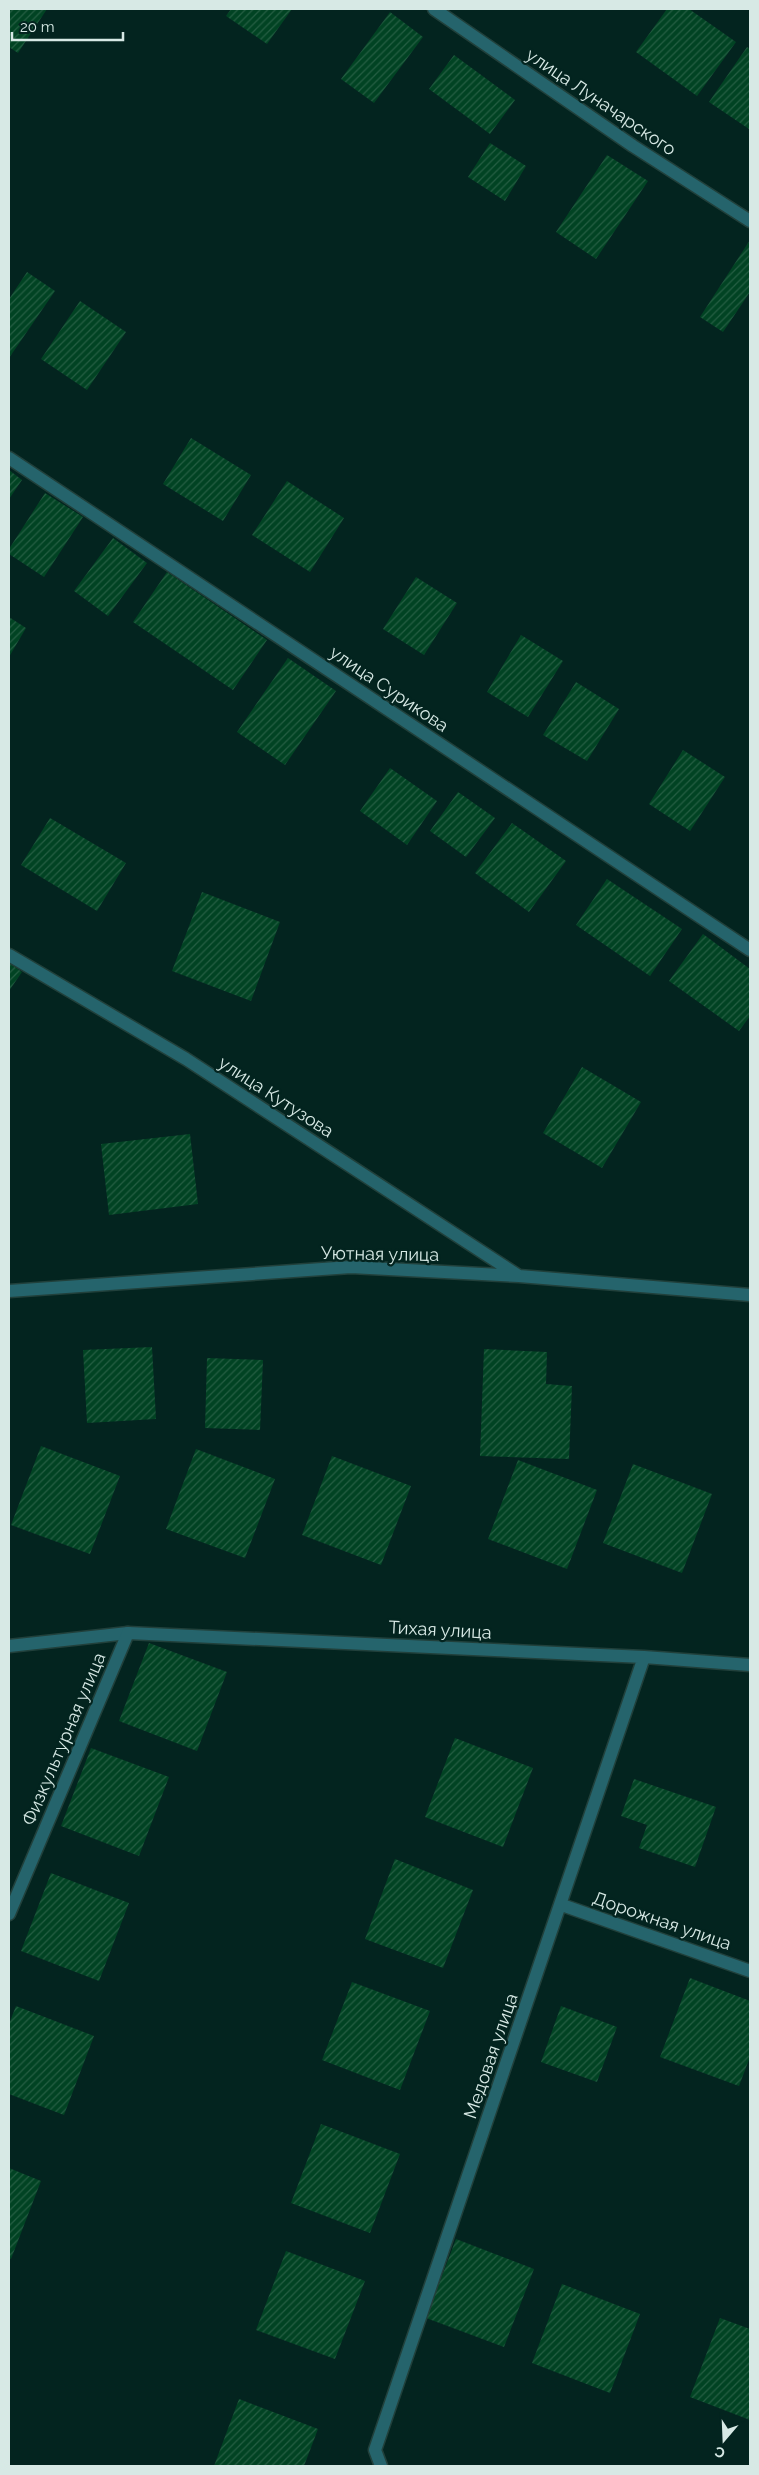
<svg xmlns="http://www.w3.org/2000/svg" width="759" height="2475" font-family="Raleway,sans-serif">
<defs>
<pattern id="building-hatch" width="6" height="6" patternUnits="userSpaceOnUse" patternTransform="scale(1.25)"><rect width="6" height="6" fill="#014323"/><path d="M-1 1l2-2M0 6l6-6M5 7l2-2" fill="none" stroke="#255e43"/></pattern>
</defs>
<rect width="100%" height="100%" fill="#03241f"/>
<path fill="url(#building-hatch)" d="M9,9h38l-29,44 -9,-6z
M231,9h61l-25,35 -41,-28z
M667,9h22l47,33 -39,54 -61,-44z
M390,12l33,25 -49,66 -33,-24z
M747,47l3,2 -1,80 -40,-27z
M454,55l61,45 -25,34 -61,-45z
M490,143l36,23 -21,35 -37,-24z
M607,155l41,26 -52,78 -40,-27z
M750,240v52l-27,40 -23,-15z
M27,272l28,19 -46,67v-59z
M80,301l46,31 -39,58 -46,-31z
M191,438l60,37 -28,46 -60,-37z
M9,470l13,10 -13,19z
M287,481l57,37 -34,54 -58,-37z
M45,493l38,24 -39,60 -35,-23v-5z
M113,538l34,25 -39,53 -34,-25z
M167,572l100,68 -34,50 -100,-68z
M416,577l41,26 -33,52 -41,-26z
M9,617l17,11 -17,29z
M521,635l42,26 -35,56 -41,-25z
M288,658l48,33 -51,74 -48,-33z
M576,682l43,27 -32,52 -44,-26z
M683,750l42,27 -35,54 -41,-27z
M390,768l47,33 -30,44 -47,-34z
M458,792l37,26 -29,39 -36,-26z
M50,818l76,45 -29,48 -76,-46z
M512,823l54,38 -37,51 -54,-39z
M607,879l75,50 -32,47 -74,-51z
M202,892l78,30 -29,79 -79,-30z
M703,934l47,35v47l-11,15 -70,-50z
M9,963l13,9 -13,19z
M582,1067l59,35 -39,66 -59,-35z
M190,1134l8,70 -89,11 -8,-71z
M152,1347l4,72 -69,4 -4,-73z
M484,1349l63,3 -1,32 26,2 -3,73 -89,-3z
M207,1358l56,2 -3,70 -55,-2z
M41,1446l79,30 -30,78 -79,-29z
M196,1449l79,30 -30,79 -79,-29z
M332,1456l79,30 -30,79 -79,-30z
M518,1460l79,30 -30,79 -79,-30z
M633,1464l79,30 -30,79 -79,-30z
M149,1643l78,29 -30,79 -78,-30z
M455,1738l78,30 -30,79 -78,-30z
M91,1748l78,29 -30,79 -78,-30z
M634,1779l82,28 -21,60 -56,-19 8,-23 -26,-9z
M395,1859l78,31 -30,78 -78,-29z
M51,1873l78,30 -30,78 -78,-30z
M690,1978l60,23v56l-11,29 -79,-29z
M352,1982l78,29 -30,79 -78,-30z
M16,2006l78,30 -30,79 -55,-21v-70z
M561,2006l56,21 -20,55 -56,-20z
M321,2124l79,30 -30,79 -79,-30z
M9,2168l32,13 -30,78 -2,-1z
M456,2239l78,30 -30,78 -78,-29z
M286,2251l79,30 -30,78 -79,-29z
M562,2284l78,30 -30,79 -78,-30z
M720,2318l30,11v91l-60,-23z
M239,2399l79,30 -14,37h-90z"/>
<g fill="none" stroke-linecap="round" stroke-linejoin="round">
<g stroke="#21403b" stroke-width="15">
<path id="service" d="M9,1646l119,-13"/>
</g>
<g stroke="#21403b" stroke-width="15">
<path id="minor" d="M434,9l199,137 117,75
M9,458l741,492
M9,955l177,104 333,217
M9,1291l342,-24 168,9 231,19
M562,1905l188,66
M9,1914l119,-281 516,24 106,8
M381,2466l-6,-16 269,-793"/>
</g>
<use href="#service" stroke="#25646c" stroke-width="12"/>
<use href="#minor" stroke="#25646c" stroke-width="12"/>
</g>
<g text-anchor="middle" stroke-width="4.5" stroke-linejoin="round" paint-order="stroke">
<g font-size="18" fill="#d7e9e5" stroke="#03241f">
<text transform="translate(601 102) rotate(34)" y="6">улица Луначарского</text>
<text transform="translate(389 689) rotate(34)" y="6">улица Сурикова</text>
<text transform="translate(276 1097) rotate(33)" y="6">улица Кутузова</text>
<text transform="translate(380 1254) rotate(1)" y="6">Уютная улица</text>
<text transform="translate(440 1630) rotate(3)" y="6">Тихая улица</text>
<text transform="translate(64 1739) rotate(-67)" y="6">Физкультурная улица</text>
<text transform="translate(662 1921) rotate(19)" y="6">Дорожная улица</text>
<text transform="translate(491 2056) rotate(-71)" y="6">Медовая улица</text>
</g>
</g>
<rect width="759" height="2475" fill="none" stroke="#d7e9e5" stroke-width="20"/>
<g transform="translate(724 2440) rotate(199)" stroke="#03241f" stroke-width="4" paint-order="stroke">
<path d="M0-4L9 19L0 12L-9 19Z" fill="#d7e9e5"/>
<text y="-8" font-size="14" font-weight="bold" text-anchor="middle" fill="#d7e9e5">С</text>
</g>
<path d="M12 32v8h111v-8" fill="none" stroke="#d7e9e5" stroke-width="2.5"/>
<text x="20" y="32" font-size="15" fill="#d7e9e5" stroke="#03241f" stroke-width="4" paint-order="stroke">20 m</text>
</svg>
